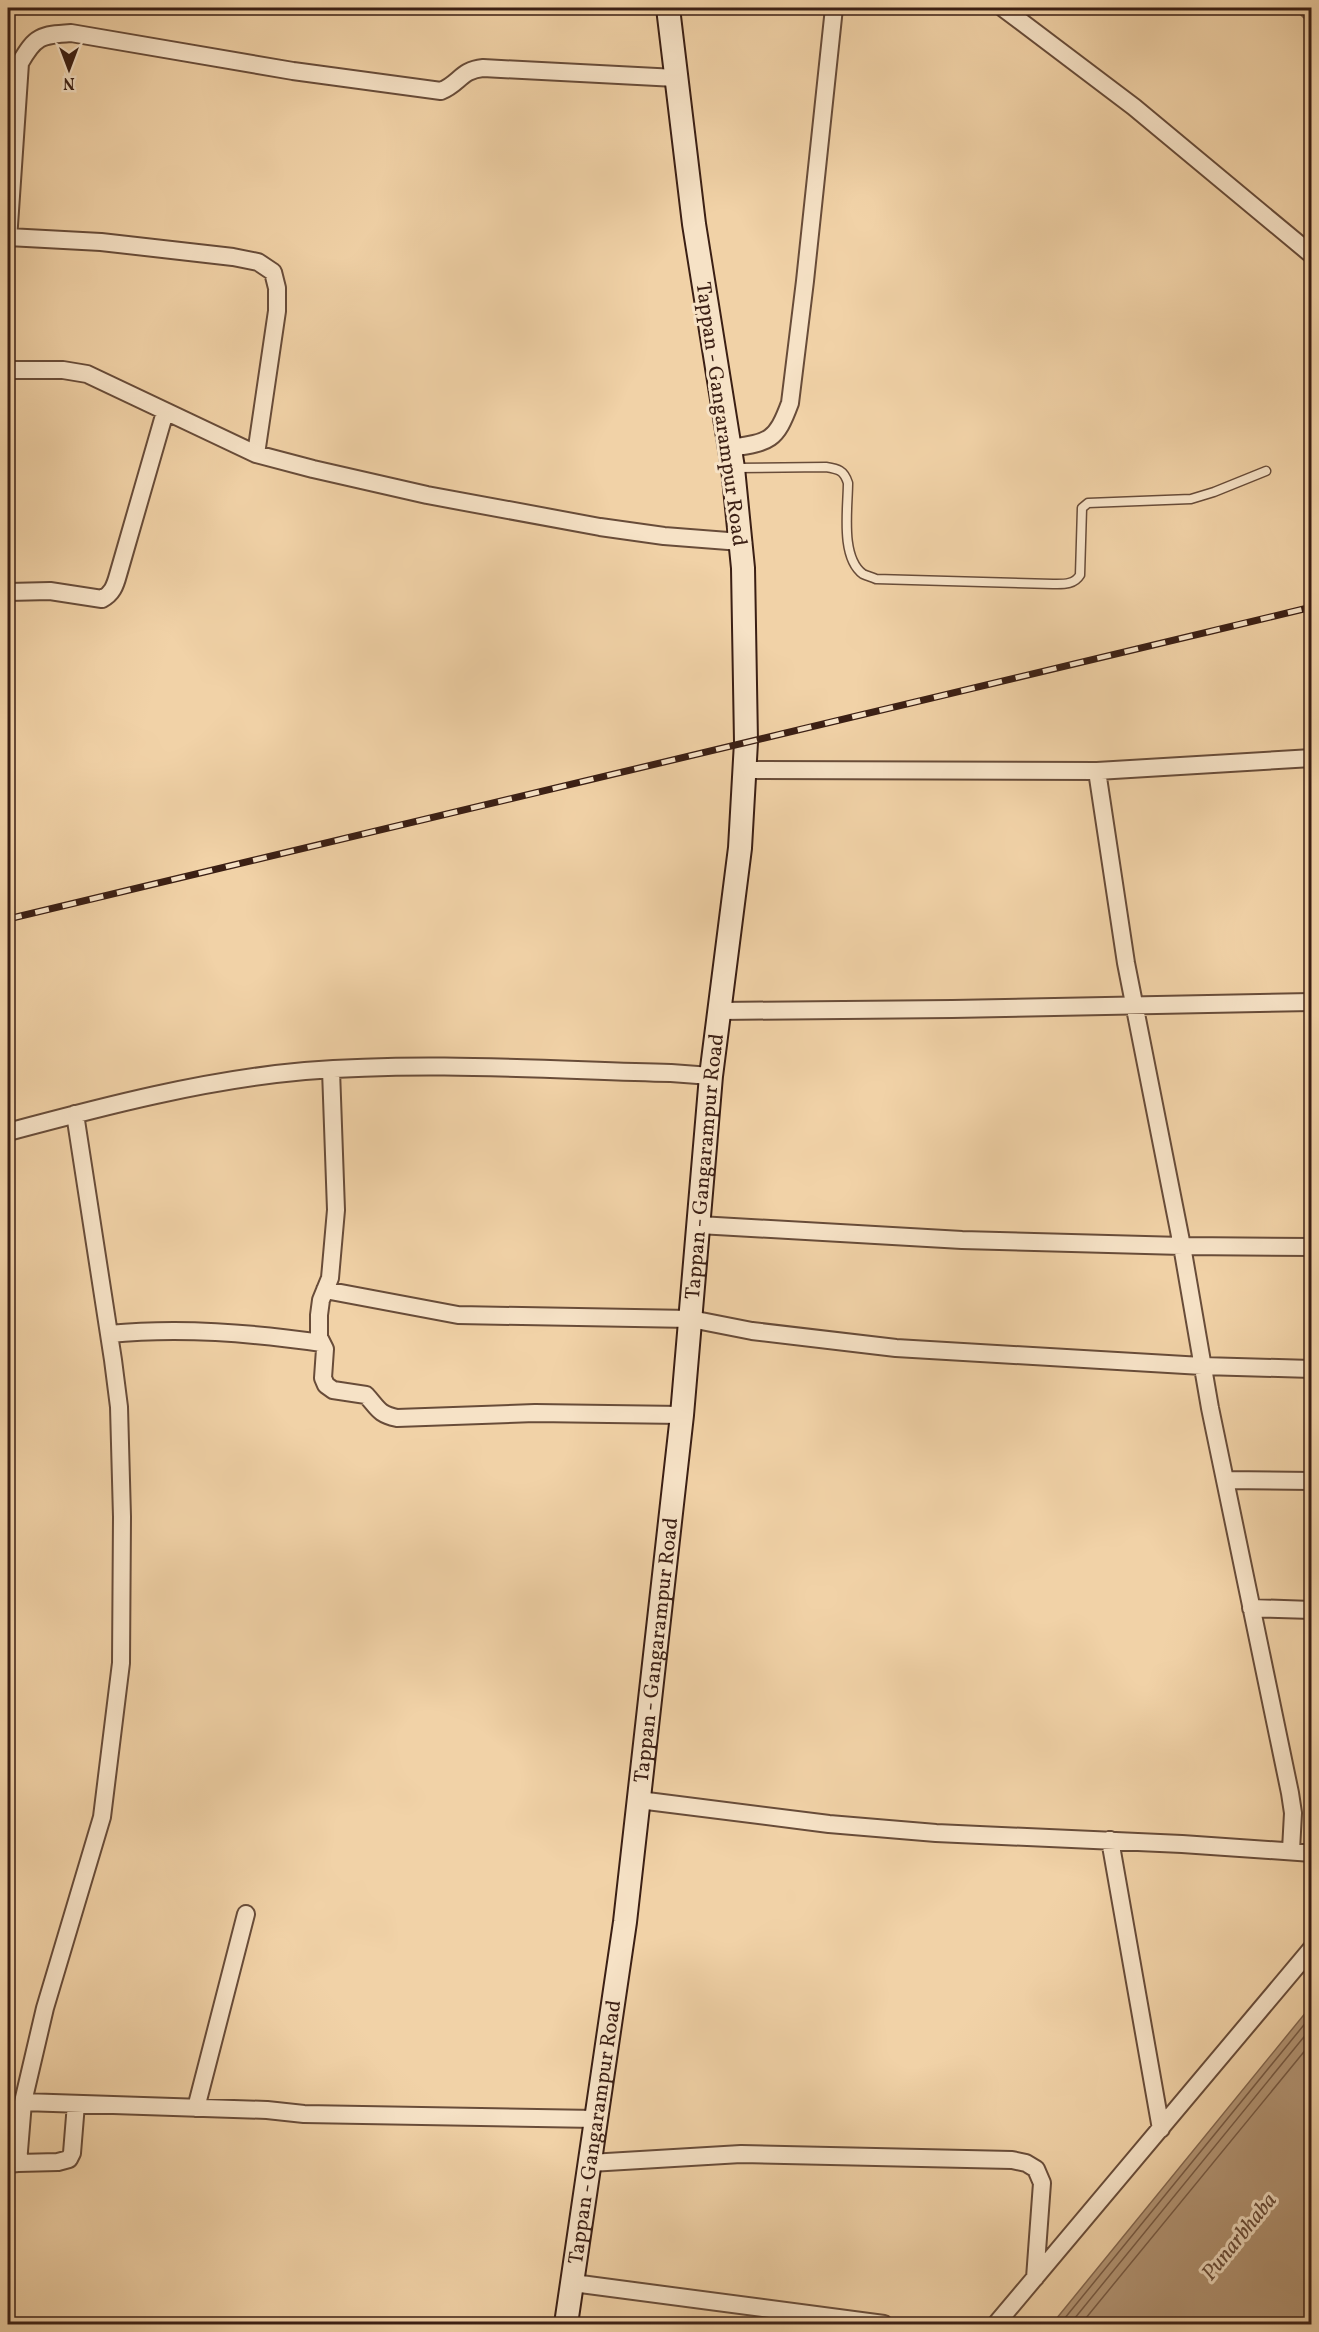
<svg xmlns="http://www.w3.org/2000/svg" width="1319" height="2332" font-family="Vollkorn,serif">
<rect width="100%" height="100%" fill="#f1d2a7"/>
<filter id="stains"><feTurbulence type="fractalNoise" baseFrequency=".00333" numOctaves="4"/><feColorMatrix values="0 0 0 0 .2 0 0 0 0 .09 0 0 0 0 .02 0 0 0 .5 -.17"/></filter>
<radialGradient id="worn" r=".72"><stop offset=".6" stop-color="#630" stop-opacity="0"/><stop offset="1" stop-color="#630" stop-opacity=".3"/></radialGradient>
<path fill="#b39575" stroke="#83664e" stroke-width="1.5" d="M1294,8h17v17z
M1311,2006v318h-259z"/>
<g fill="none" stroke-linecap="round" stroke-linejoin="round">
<path stroke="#775a44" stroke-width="1.5" d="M1060,2324l252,-309
M1070,2324l242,-297
M1081,2324l231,-282"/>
<g stroke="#684c39" stroke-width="11">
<path id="service" d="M734,468l92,-1c12,2 18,3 22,16 0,25 -8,74 15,91 4,2 9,3 13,5l177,5c10,0 21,1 27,-9l2,-67 6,-5 103,-4 23,-7 52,-21"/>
</g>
<g stroke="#684c39" stroke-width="20">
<path id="minor" d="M1003,8l131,99 178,148
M8,237l93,5 132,15 25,5 15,10 4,16v23l-21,143
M8,240l12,-177c15,-27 21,-28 51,-30l222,38 148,20c18,-7 20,-21 42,-23l193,10
M8,370h55l24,4 169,80 57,15 114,26 173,32 64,9 77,6
M731,448c39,-6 45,-7 59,-45l15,-122 29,-273
M8,592l42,-1 52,8c10,-5 13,-13 16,-24l47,-163
M744,770l353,1 215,-13
M1097,771l29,192 56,283 28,162 80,385 3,20 -2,37
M719,1011l233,-2 360,-7
M331,1070l5,140 -6,68 -9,22 -2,15v22l6,12 -2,29 3,7 7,5 33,5c12,13 12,19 31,23l138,-5 147,2
M8,1132c97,-26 196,-52 297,-61 121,-10 245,-1 366,2l40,3
M699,1225l263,15 220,6 130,1
M325,1290l133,25 233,4 61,12 144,17 306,18 110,3
M109,1334c72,-7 142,-1 213,9
M1225,1480l87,1
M1251,1608l61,2
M639,1800l190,24 107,9 246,11 130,9
M1110,1840l51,289
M23,2102l22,-94 57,-191 19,-154 1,-146 -3,-110 -6,-47 -38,-246
M196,2108l50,-194
M18,2163l40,-1 11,-3 3,-6 4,-49
M590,2163l151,-9 271,6 14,3 10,6 6,14 -7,95
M8,2164l10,-1 5,-61 244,8 37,4 292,5
M573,2283l311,41
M996,2324l316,-376"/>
</g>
<g stroke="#3b1f14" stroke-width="26">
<g id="secondary">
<path id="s1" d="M566,2324l59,-402 57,-507 29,-339 29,-228 6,-106 -3,-174 -10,-100 -39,-244 -26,-216"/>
</g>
</g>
<use href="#service" stroke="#f6e2c6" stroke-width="8"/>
<use href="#minor" stroke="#f6e2c6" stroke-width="16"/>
<use href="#secondary" stroke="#f6e2c6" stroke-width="22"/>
<g stroke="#3b1f14" stroke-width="7">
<path id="rail" d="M8,919l1304,-312"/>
</g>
<use href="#rail" stroke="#f6e2c6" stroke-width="4.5" stroke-dasharray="14" stroke-linecap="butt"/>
</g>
<g text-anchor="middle" stroke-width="6" stroke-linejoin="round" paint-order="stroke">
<g font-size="21" fill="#3b1f14" stroke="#f6e2c6">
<text transform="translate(722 414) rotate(82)" y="7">Tappan - Gangarampur Road</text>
<text dy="7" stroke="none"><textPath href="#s1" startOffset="1166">Tappan - Gangarampur Road</textPath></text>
<text dy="7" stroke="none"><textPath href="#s1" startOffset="680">Tappan - Gangarampur Road</textPath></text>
<text dy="7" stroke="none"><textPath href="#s1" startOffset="194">Tappan - Gangarampur Road</textPath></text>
</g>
<g font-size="22" font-style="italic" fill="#654836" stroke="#f6e2c6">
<text transform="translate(1238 2236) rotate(-51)" y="8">Punarbhaba</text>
</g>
</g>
<rect width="1319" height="2332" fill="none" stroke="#f1d2a7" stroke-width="30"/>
<rect x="9" y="9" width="1301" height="2314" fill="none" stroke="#3b1f14" stroke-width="3"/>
<rect x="15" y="15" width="1289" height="2302" fill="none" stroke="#3b1f14" stroke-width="1.5"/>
<g transform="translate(69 69) rotate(180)" stroke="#f6e2c6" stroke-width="4.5" paint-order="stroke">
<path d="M0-4.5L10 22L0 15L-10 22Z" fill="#3b1f14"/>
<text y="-9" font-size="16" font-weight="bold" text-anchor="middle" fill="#3b1f14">N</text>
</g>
<rect width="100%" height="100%" filter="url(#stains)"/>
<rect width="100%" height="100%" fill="url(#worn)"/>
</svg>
